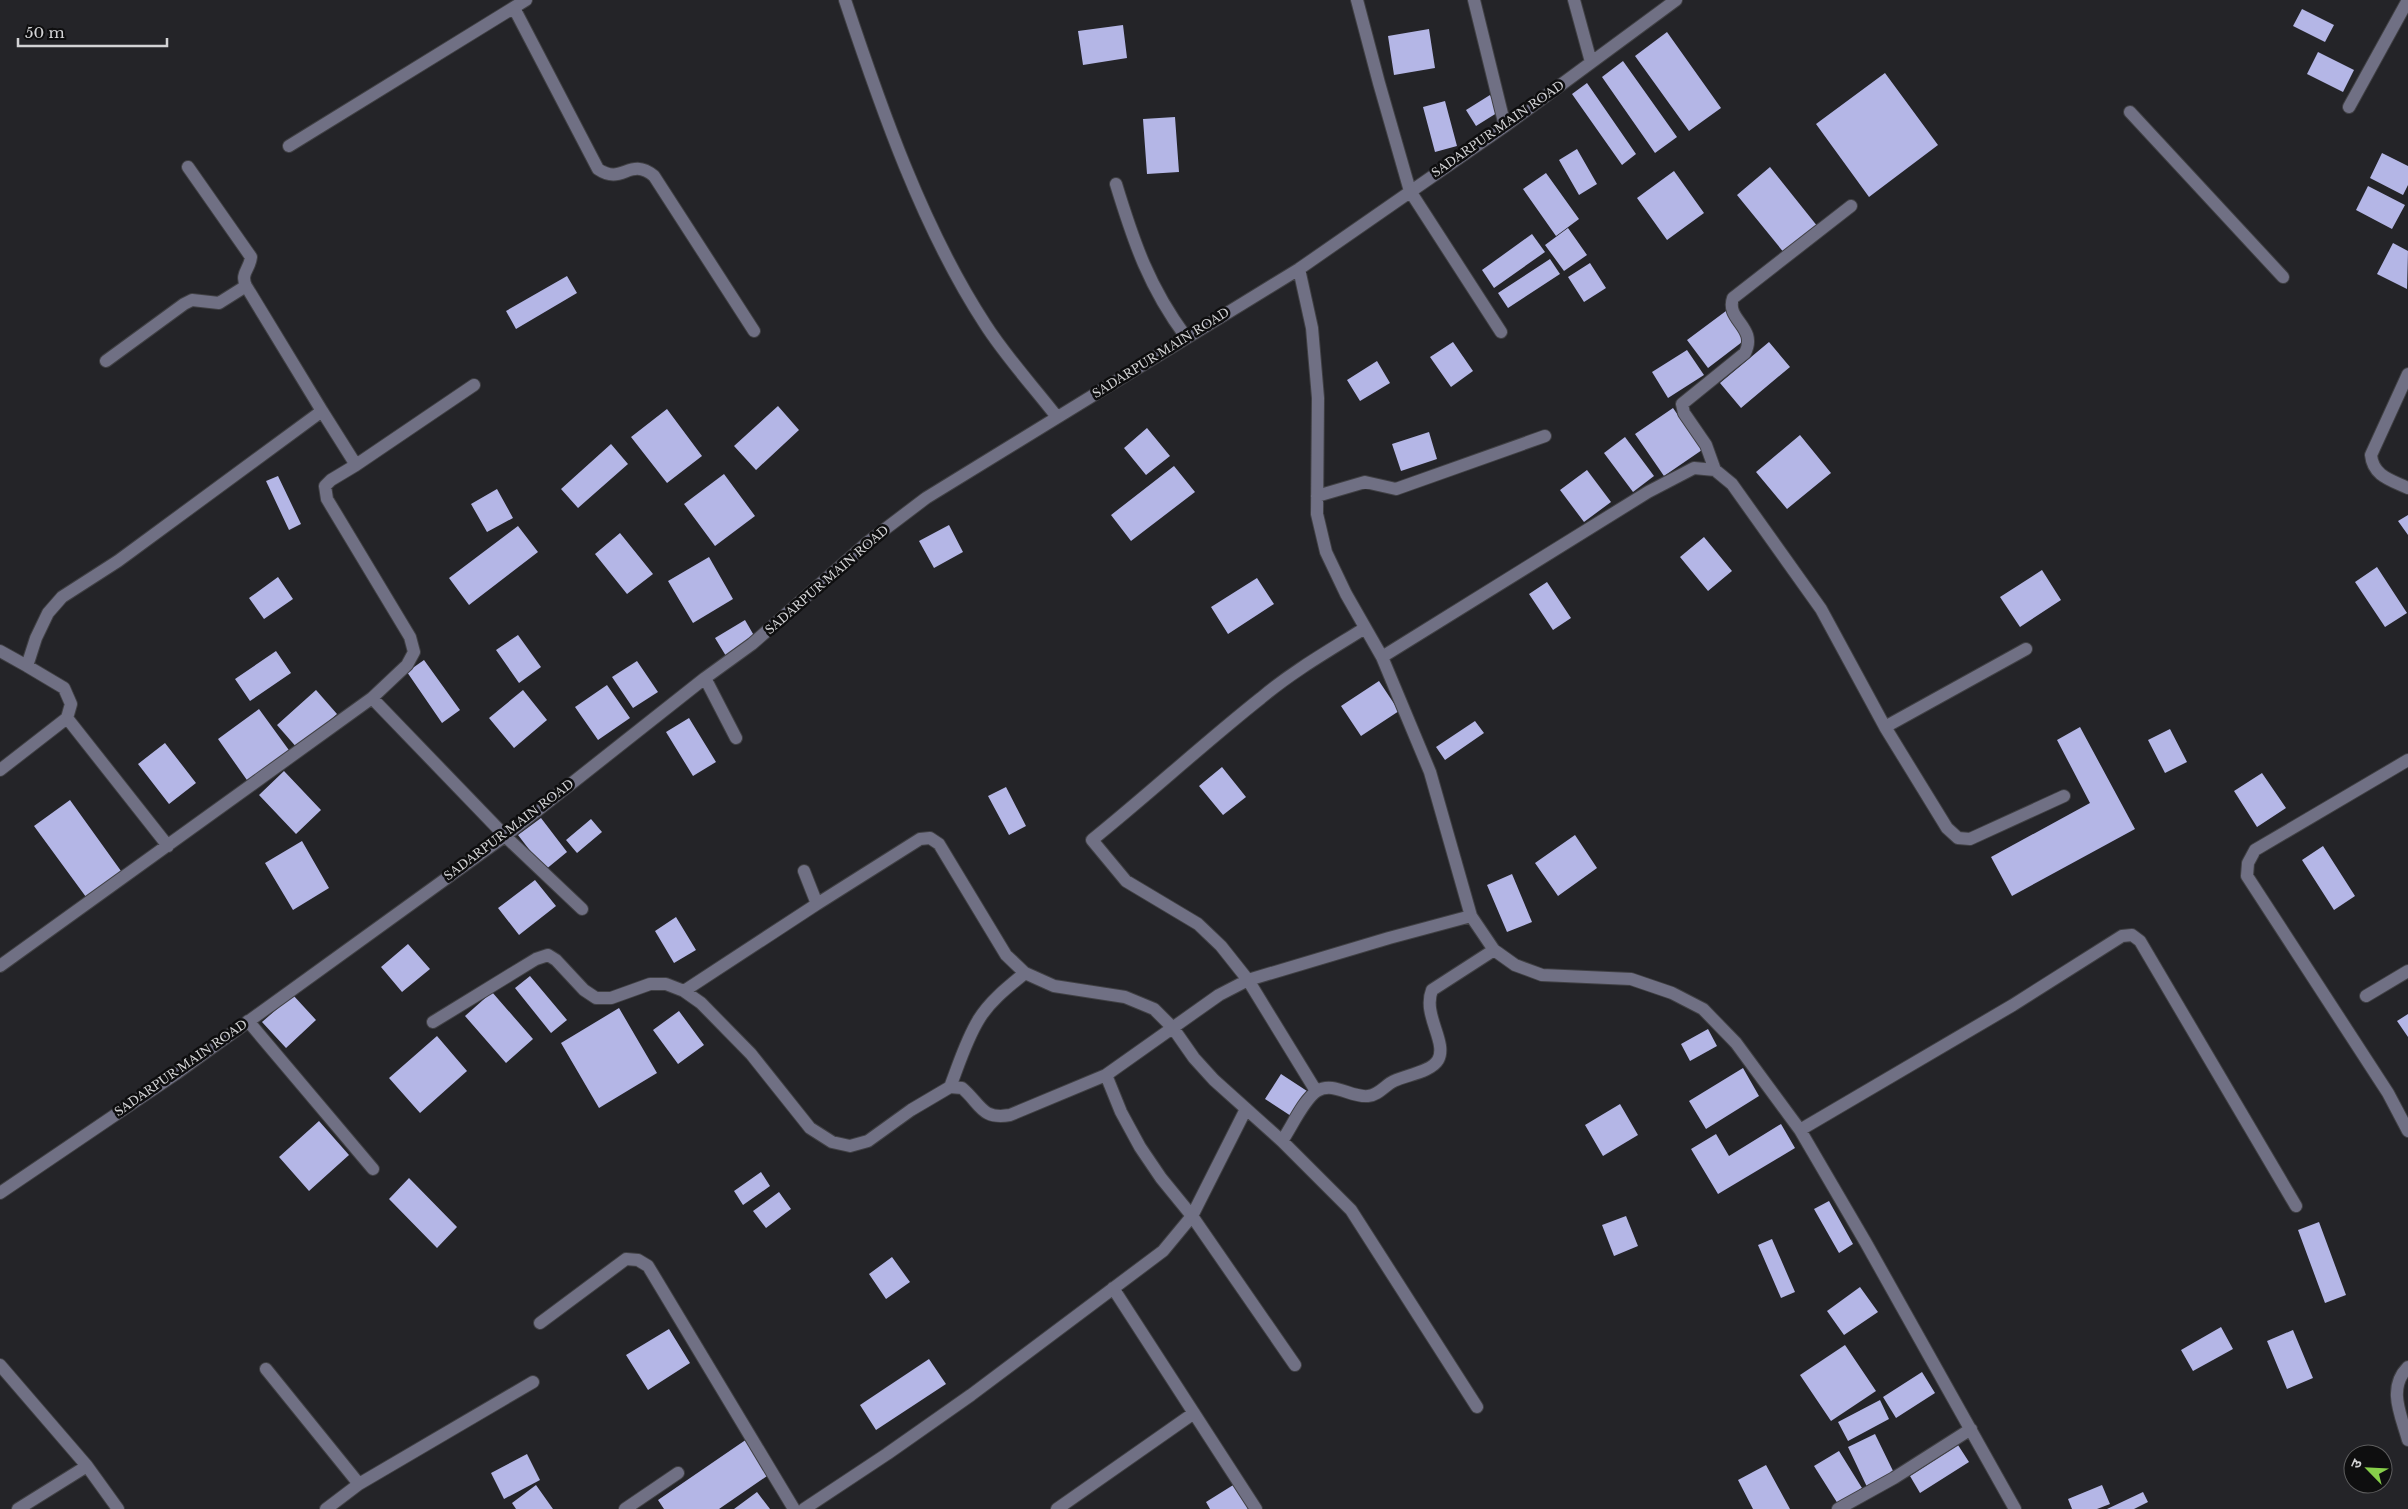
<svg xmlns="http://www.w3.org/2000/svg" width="2408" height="1509" font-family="'Libre Baskerville','Noto Sans Devanagari',serif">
<rect width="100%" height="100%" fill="#242428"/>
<path fill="#b4b6e6" d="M2302,9l32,16 -9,17 -32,-16z
M1123,25l4,33 -44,7 -5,-34z
M1429,29l6,39 -41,7 -6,-39z
M1667,32l54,76 -32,23 -54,-75z
M2318,52l36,18 -11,22 -36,-18z
M1623,61l54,76 -22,16 -53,-76z
M1885,73l53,72 -69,52 -53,-73z
M1587,83l49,71 -14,11 -50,-71z
M1490,95l10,16 -24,15 -10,-16z
M1445,101l12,45 -22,6 -12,-45z
M1175,117l4,55 -32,2 -4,-55z
M1577,149l20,35 -18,11 -20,-35z
M2382,153l26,13v19l-5,10 -33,-17z
M1770,167l48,60 -33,27 -48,-59z
M1674,171l30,42 -37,27 -30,-42z
M1546,173l33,46 -23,17 -33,-47z
M2368,186l37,19 -13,24 -36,-19z
M1568,228l19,27 -23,16 -19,-26z
M1532,234l13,18 -51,36 -12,-18z
M2393,243l15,8 -1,38 -30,-15z
M1550,259l10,15 -52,34 -10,-15z
M1590,263l16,25 -22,14 -16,-25z
M567,276l10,17 -61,36 -10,-18z
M1726,311l20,28 -38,29 -21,-28z
M1453,342l20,29 -22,16 -21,-30z
M1769,342l21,25 -49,41 -21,-25z
M1687,350l17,25 -36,23 -16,-26z
M1377,361l13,22 -30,18 -13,-21z
M778,406l21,24 -43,40 -22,-24z
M1673,408l29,42 -38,26 -29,-42z
M667,409l35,47 -35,27 -36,-46z
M1147,428l23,28 -24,19 -22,-27z
M1429,432l8,27 -36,12 -9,-27z
M1800,435l31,38 -44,36 -31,-37z
M1625,437l29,39 -21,16 -29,-39z
M611,444l17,20 -50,44 -17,-19z
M1174,466l21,26 -64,49 -20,-26z
M1587,470l24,32 -27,20 -24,-32z
M724,474l31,42 -40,30 -31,-42z
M278,476l23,48 -12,6 -23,-49z
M497,489l16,29 -26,14 -16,-28z
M2408,515v20l-10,-14z
M949,525l14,27 -29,16 -15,-27z
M518,526l20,26 -69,53 -20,-27z
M620,533l33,41 -26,20 -32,-40z
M1704,537l28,34 -24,20 -28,-34z
M709,557l24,42 -40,24 -25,-42z
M2377,567l30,46 -22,14 -30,-45z
M2042,570l19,30 -41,27 -20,-30z
M278,577l15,22 -29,20 -15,-21z
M1257,578l17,26 -46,30 -17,-27z
M1547,582l24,36 -18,12 -24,-36z
M745,620l11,19 -30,17 -11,-18z
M518,635l23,32 -22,16 -23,-33z
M276,651l15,22 -41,28 -15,-22z
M424,660l36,50 -18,13 -35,-51z
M637,661l21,31 -25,16 -21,-31z
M1379,681l20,30 -38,25 -20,-30z
M607,685l23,33 -32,22 -23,-33z
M316,690l21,24 -39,35 -21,-24z
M523,690l24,30 -33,28 -25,-30z
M259,709l32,44 -42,30 -31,-44z
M689,718l27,44 -23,14 -27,-44z
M1475,721l9,12 -39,27 -9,-13z
M2080,727l55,102 -123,67 -21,-39 99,-54 -33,-63z
M2170,729l17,33 -22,11 -17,-33z
M165,743l31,40 -27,21 -31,-40z
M1222,767l24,30 -23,18 -24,-29z
M284,771l37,39 -25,24 -37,-39z
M2262,773l24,35 -29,19 -23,-36z
M1006,787l20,39 -17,9 -21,-39z
M70,800l51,71 -35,26 -52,-71z
M541,818l26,34 -22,18 -27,-35z
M591,819l11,13 -25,21 -11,-13z
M1575,835l22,33 -39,28 -23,-33z
M302,841l27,47 -36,22 -28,-47z
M2323,846l32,50 -21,14 -32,-50z
M1512,874l20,48 -25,10 -20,-47z
M535,880l21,26 -37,29 -21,-27z
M676,917l20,33 -22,13 -19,-32z
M408,944l22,25 -28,23 -21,-25z
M530,976l37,44 -16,13 -36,-45z
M492,992l41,47 -27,24 -41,-47z
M293,995l23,25 -30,28 -24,-26z
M619,1008l38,65 -58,35 -38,-65z
M679,1011l25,34 -26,19 -25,-34z
M2408,1014v23l-11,-16z
M1708,1029l9,17 -27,15 -9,-17z
M437,1036l30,35 -47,42 -31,-35z
M1743,1068l16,28 -53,33 -17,-28z
M1281,1074l26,17 -16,25 -26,-17z
M1620,1104l18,31 -35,21 -18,-31z
M319,1121l30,34 -40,36 -30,-34z
M1781,1124l14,24 -77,46 -27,-45 25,-15 13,22z
M761,1172l9,14 -27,19 -9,-14z
M409,1178l48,49 -20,21 -48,-49z
M779,1192l12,17 -25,19 -13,-17z
M1829,1201l24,43 -14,9 -25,-44z
M1626,1216l12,30 -24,10 -12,-31z
M2319,1222l27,73 -21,8 -27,-73z
M1772,1239l23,53 -14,6 -23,-53z
M892,1257l18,25 -24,17 -17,-25z
M1860,1287l18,25 -34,23 -17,-24z
M2221,1327l12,22 -40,22 -12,-21z
M669,1329l21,34 -42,27 -22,-35z
M2293,1330l20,48 -26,11 -20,-48z
M1845,1345l31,46 -45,30 -31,-46z
M929,1359l17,25 -70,46 -16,-25z
M1922,1372l13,21 -39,25 -13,-21z
M1880,1400l9,19 -41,22 -10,-19z
M1875,1434l20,41 -27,14 -20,-42z
M747,1439l23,35 -51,35h-55l-6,-9z
M1958,1445l11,17 -49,31 -10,-17z
M1839,1451l23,37 -24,16 -24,-38z
M527,1454l13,26 -36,19 -13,-26z
M1766,1465l24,44h-37l-15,-29z
M1238,1482l14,24 -5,3h-37l-4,-7z
M536,1485l17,24h-37l-4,-6z
M2102,1485l8,19 -13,5h-25l-4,-10z
M757,1492l13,17h-36z
M2143,1492l5,10 -14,7h-27z"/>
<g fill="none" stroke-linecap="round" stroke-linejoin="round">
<g stroke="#404044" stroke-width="14">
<path id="minor" d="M845,0c36,108 78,229 140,324 21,33 48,62 72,93
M1357,0l22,83 31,108 91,141
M1474,0l31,126
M1574,0l17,62
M514,8l84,161c25,17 31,-13 56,7l100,155
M2349,107l59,-107
M2130,112l153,165
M289,146l237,-146
M1116,184c18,59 33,103 70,153
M1299,269l13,59 6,70 -1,116 9,38 20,42 36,63 48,115 41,144 23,34 21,15 27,10 89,4 41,14 31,16 33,34 64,87 66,113 149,266
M106,361l78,-57 8,-4 27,3 27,-17
M2408,374l-37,81c2,21 20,25 37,33
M322,411l34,54
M1715,470l-9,-25 -22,-32 -2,-9 63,-51c13,-26 -20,-33 -12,-55l118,-92
M1317,496l48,-14 31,7 149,-53
M0,651l27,15
M1382,657l266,-165 46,-24 21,2 17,14 89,125 64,118 62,101 11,10 12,1 94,-43
M705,678l31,60
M372,698l133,138 77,73
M67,718l101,128
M1885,727l141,-78
M2408,760l-153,90 -7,13 -1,13 141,217 20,38
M0,770l67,-52 4,-14 -7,-16 -37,-22 9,-28 12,-25 14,-16 56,-36 204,-150 -76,-125c-6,-13 4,-17 5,-29l-63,-90
M817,904l103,-65 10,-1 9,6 67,111 19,18 29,13 71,11 29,12 19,19 21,30 20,22 68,61 69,69 126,197
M0,966l372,-268 35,-33 7,-13 -4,-15 -83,-138 -2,-13 6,-6 25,-15 118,-80
M684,991l133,-87 -13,-33
M2366,996l42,-25
M248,1021l125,148
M433,1022l103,-63 12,-4 8,5 28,30 12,8h15l39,-14h16l18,7 17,12 50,51 59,74 22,14 18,4 18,-5 43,-31 39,-23 12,1c19,16 19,32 48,27l96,-40 113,-80 29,-15 141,-42 82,-22
M1106,1075l15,37 19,35 21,31 31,38 103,149
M950,1087c9,-23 16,-47 29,-68 11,-18 29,-32 46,-46
M1316,1091l-68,-111 -27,-34 -23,-22 -72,-43 -34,-41c57,-46 111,-96 169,-142 32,-27 69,-48 104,-70
M1800,1130l213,-125 109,-69 10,-1 8,6 156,265
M1282,1141c9,-13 22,-42 35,-50 17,-10 34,7 51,5 11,-1 17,-11 26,-15 12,-6 37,-9 44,-21 10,-18 -16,-45 -6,-70l62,-40
M0,1193l177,-120 328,-237 200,-158 47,-34 116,-102 58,-44 373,-229 206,-143 171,-126
M1113,1288l143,221
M540,1323l86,-64 12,1 10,6 146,243
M0,1365l87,101 31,43
M2408,1367c-21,21 -7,48 0,73
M266,1369l93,115
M18,1509l69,-43
M326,1509l33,-25 174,-102
M625,1509l53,-36
M804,1509l83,-55 84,-59 192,-144 29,-35 54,-107
M1057,1509l137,-96
M1838,1509l56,-31 77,-49"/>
</g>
<use href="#minor" stroke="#707084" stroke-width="12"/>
</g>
<g text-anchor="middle" stroke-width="5" stroke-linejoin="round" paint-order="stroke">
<g font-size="12" fill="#d3d3d5" stroke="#0e0e0f">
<text transform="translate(1498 129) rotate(-35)" y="4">SADARPUR MAIN ROAD</text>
<text transform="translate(1161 353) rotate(-32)" y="4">SADARPUR MAIN ROAD</text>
<text transform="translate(827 580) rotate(-41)" y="4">SADARPUR MAIN ROAD</text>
<text transform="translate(509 830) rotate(-37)" y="4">SADARPUR MAIN ROAD</text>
<text transform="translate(181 1068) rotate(-35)" y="4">SADARPUR MAIN ROAD</text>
</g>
</g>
<g transform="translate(2368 1469) rotate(294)"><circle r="24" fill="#0e0e0f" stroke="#5d5d5e"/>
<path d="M0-4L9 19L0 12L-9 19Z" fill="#87cf4a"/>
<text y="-8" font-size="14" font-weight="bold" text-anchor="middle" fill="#d3d3d5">उ</text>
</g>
<path d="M18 38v8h149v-8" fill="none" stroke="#d3d3d5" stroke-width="2.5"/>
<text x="25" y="38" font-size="15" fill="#d3d3d5" stroke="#0e0e0f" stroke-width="4" paint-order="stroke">50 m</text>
</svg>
